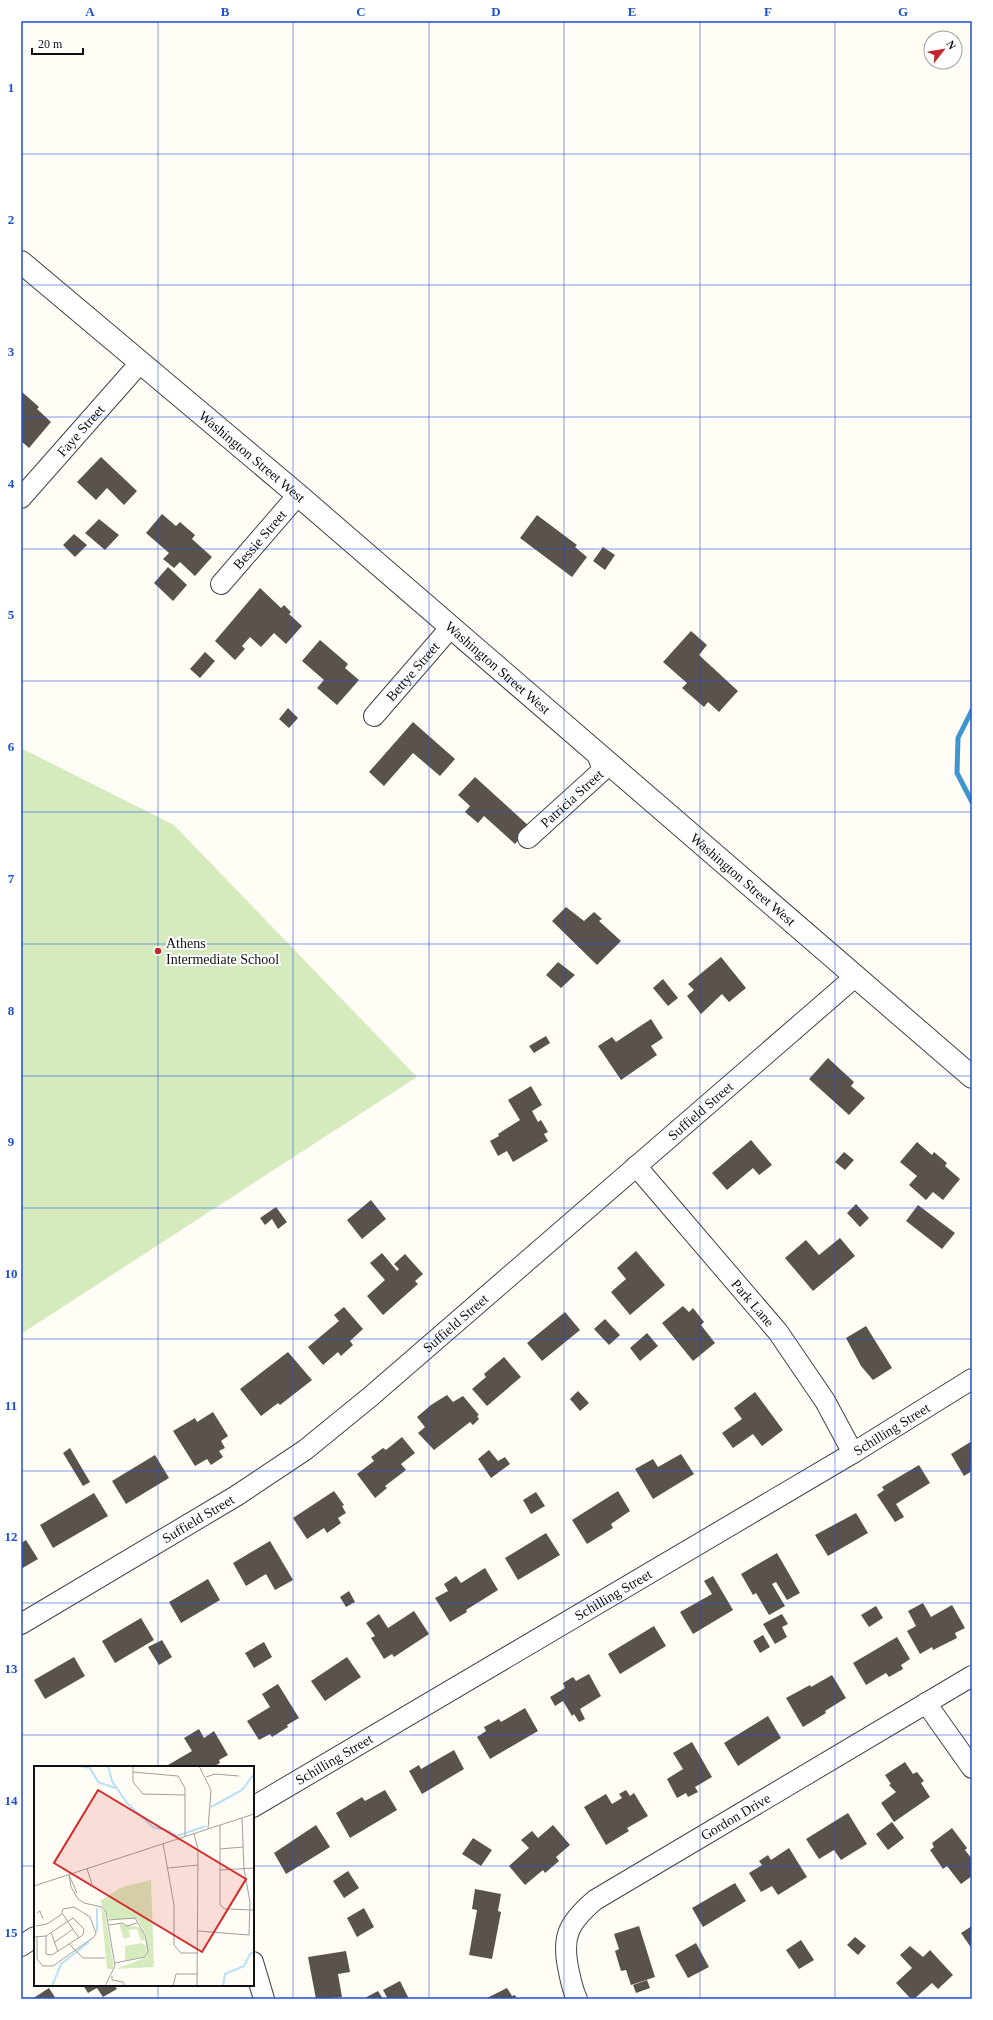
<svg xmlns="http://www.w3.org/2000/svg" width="993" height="2020" font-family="'Times New Roman',serif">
<rect width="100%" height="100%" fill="#fffdf5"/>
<path fill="#d5ebbd" d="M21,748l153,77 243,252 -396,257z"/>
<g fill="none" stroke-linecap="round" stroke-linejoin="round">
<path stroke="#3f96cf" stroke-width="5" d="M972,710l-14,28 -1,35 15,29"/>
</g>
<path fill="#5a524d" d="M21,391l18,16 -2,2 14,13 -22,26 -8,-7z
M101,457l36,34 -13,14 -17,-17 -11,12 -19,-18z
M162,514l14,12 4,-4 15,13 -3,4 20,18 -17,19 -15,-14 -6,6 -11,-9 6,-6 -23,-20z
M537,515l40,30 -2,2 12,10 -15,20 -52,-39z
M99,519l20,16 -14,15 -20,-17z
M74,534l13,11 -12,12 -12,-12z
M603,547l12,8 -10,15 -12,-9z
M168,567l19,18 -14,16 -19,-18z
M260,588l21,20 3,-3 7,7 -2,2 13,12 -16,18 -12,-11 -13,14 -11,-10 -8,9 3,3 -10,11 -20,-19z
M691,631l16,14 -8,10 39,36 -19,21 -11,-10 -4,5 -22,-19 5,-5 -24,-21z
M320,640l28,24 -3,4 14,12 -22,25 -20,-17 7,-8 -22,-19z
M205,652l10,9 -15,17 -10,-9z
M288,708l10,10 -9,10 -10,-9z
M413,722l42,37 -15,17 -27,-23 -29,33 -15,-14z
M475,777l55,50 -15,17 -31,-28 -6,7 -13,-11 5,-6 -12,-11z
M566,907l18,14 10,-9 8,7 -3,2 22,20 -24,24 -45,-44z
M721,957l25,31 -17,14 -7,-8 -21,20 -14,-18 7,-6 -6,-6z
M558,962l17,13 -14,13 -15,-13z
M663,979l15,19 -10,8 -15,-18z
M651,1019l12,19 -12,8 6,9 -36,25 -23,-34 14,-9 4,5z
M546,1036l4,7 -16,10 -5,-7z
M828,1058l26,24 -3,4 14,12 -16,17 -40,-36z
M531,1086l11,19 -10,6 6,11 3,-2 7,12 -4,2 4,7 -35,21 -6,-11 -9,5 -8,-15 9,-5 -1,-2 22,-14 -12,-20z
M751,1140l21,25 -13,10 -6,-7 -26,22 -15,-17z
M917,1142l15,13 2,-3 13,11 -2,3 15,13 -17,21 -10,-8 -7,8 -17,-15 8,-9 -17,-14z
M844,1152l10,8 -9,10 -10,-8z
M371,1200l15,19 -24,20 -15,-19z
M856,1204l13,14 -9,9 -13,-14z
M918,1205l37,28 -13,16 -36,-28z
M276,1207l11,15 -9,7 -6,-10 -7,6 -5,-7z
M840,1238l15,18 -42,35 -28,-33 21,-18 13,15z
M636,1251l29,34 -35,30 -19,-23 15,-13 -9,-11z
M382,1253l15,18 2,-2 -5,-5 11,-10 18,20 -8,7 3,3 -35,31 -16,-19 18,-16 -15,-17z
M683,1306l6,6 4,-4 11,14 -3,3 14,18 -22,18 -31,-38z
M344,1307l19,22 -13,12 3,4 -12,11 -3,-4 -15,13 -15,-18 31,-26 -5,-6z
M565,1312l15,18 -38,31 -15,-18z
M605,1319l15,16 -11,10 -15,-16z
M866,1326l26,42 -19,12 -12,-14 -15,-28z
M647,1333l11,13 -18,15 -10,-13z
M288,1352l24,28 -32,25 -2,-2 -17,13 -21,-27z
M504,1357l17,20 -34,29 -15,-17 14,-12 -2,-3z
M578,1391l11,12 -9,8 -10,-12z
M755,1392l28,38 -21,16 -9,-12 -20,14 -11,-15 20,-14 -8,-11z
M447,1395l6,7 10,-6 16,19 -2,1 2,3 -6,6 -3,-3 -36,28 -16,-17 7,-6 -8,-10 14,-12z
M213,1412l15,24 -7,5 4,7 -6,3 4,6 -12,8 -4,-6 -12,7 -22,-35 22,-13 2,4z
M402,1437l13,16 -14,11 5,6 -21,16 2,2 -12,10 -18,-24 17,-13 -3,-4 12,-9 3,2z
M972,1441v30l-8,5 -13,-22z
M70,1448l20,34 -7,4 -20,-33z
M489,1450l9,11 7,-4 5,7 -19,14 -13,-19z
M681,1454l13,20 -41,25 -18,-30 18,-10 5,8z
M155,1455l14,23 -43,26 -14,-23z
M919,1465l11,18 -34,21 8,13 -9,5 -18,-27 7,-5 -2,-3z
M334,1491l10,14 -2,1 4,7 -8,5 3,5 -14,10 -3,-5 -17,11 -14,-21z
M618,1491l12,20 -19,13 2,4 -26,16 -15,-24z
M536,1492l9,14 -14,8 -8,-14z
M94,1493l14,23 -55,32 -13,-23z
M856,1513l12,20 -40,23 -13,-21z
M546,1533l14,22 -42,25 -13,-22z
M26,1540l12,19 -17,10v-26z
M270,1541l23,39 -18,10 -9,-16 -20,12 -13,-23z
M777,1553l23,40 -13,7 -11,-18 -4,2 13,22 -16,9 -13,-22 -3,2 -12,-21z
M485,1568l13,22 -32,20 1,2 -17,10 -15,-24 13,-7 -4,-7 12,-8 5,7z
M713,1576l20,34 -40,24 -13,-22 32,-18 -8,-13z
M208,1579l12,21 -39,23 -12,-21z
M349,1591l6,11 -9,5 -6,-10z
M923,1603l8,14 21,-12 13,23 -10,5 2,5 -24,12 -1,-3 -12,7 -13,-23 9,-5 -8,-15z
M876,1606l7,12 -14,9 -8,-12z
M414,1611l15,23 -35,23 -2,-3 -8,5 -13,-21 4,-2 -9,-13 13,-9 9,14z
M782,1614l6,10 -6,3 5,10 -12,7 -12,-20z
M141,1618l13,22 -39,23 -13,-22z
M654,1626l12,20 -46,28 -12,-20z
M763,1635l7,12 -10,6 -7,-12z
M897,1637l13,22 -9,6 2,4 -14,8 -3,-4 -20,12 -13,-22z
M162,1640l10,17 -13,8 -11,-18z
M264,1642l8,15 -18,11 -9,-15z
M74,1657l11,19 -40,23 -11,-19z
M347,1657l14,20 -36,24 -14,-20z
M589,1674l12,22 -21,13 5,10 -6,3 -5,-8 -2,2 -9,-15 -8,5 -5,-9 15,-9 -2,-5 10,-6 3,4z
M832,1675l14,23 -21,13 1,2 -23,14 -17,-29 24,-13 1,2z
M278,1684l21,34 -12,7 1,2 -16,10 -2,-3 -11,6 -12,-19 23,-14 -8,-13z
M525,1708l13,23 -48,28 -13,-22 9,-6 -2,-4 15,-8 2,3z
M768,1716l13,22 -43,28 -14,-23z
M199,1729l5,9 10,-7 14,24 -9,5 1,3 -7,4h-44l-1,-2 24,-14 -8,-13z
M692,1742l20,35 -17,10 3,5 -10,5 -2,-4 -9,5 -10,-19 16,-10 -10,-16z
M454,1750l10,19 -42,25 -13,-23 10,-6 2,4z
M905,1762l8,12 4,-2 7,9 -3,2 9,14 -36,25 -13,-19 15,-11 -7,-7 2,-1 -6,-9z
M385,1790l12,20 -47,28 -14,-25 26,-16 3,4z
M626,1790l4,6 4,-3 14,23 -21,12 2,3 -23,14 -22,-38 22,-13 6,10 10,-6 -3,-4z
M848,1813l19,31 -26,16 -7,-10 -15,9 -13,-20z
M892,1822l12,16 -16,12 -12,-16z
M316,1825l14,22 -44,27 -12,-21z
M553,1825l17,20 -14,12 3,4 -14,12 -2,-3 -18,15 -16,-19 20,-18 -8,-8 11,-9 6,7z
M952,1828l15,20 -2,2 7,9v17l-11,8 -14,-18 -4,3 -13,-19 4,-3 -2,-4z
M473,1838l19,12 -11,16 -19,-12z
M789,1848l18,29 -29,18 -6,-9 -11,6 -12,-19 13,-8 -3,-4 9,-6 3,5z
M348,1871l11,17 -15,10 -11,-17z
M735,1883l11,18 -43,26 -11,-19z
M475,1889l26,5 -3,17 3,1 -9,47 -23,-4 8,-45 -5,-1z
M364,1908l10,19 -17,10 -10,-19z
M639,1926l16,51 -24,8 -5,-15 -5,1 -6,-20 4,-2 -5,-15z
M972,1926v23l-11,-16z
M855,1937l11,9 -8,9 -11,-10z
M801,1940l13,20 -15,9 -13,-19z
M696,1943l13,24 -21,11 -13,-23z
M910,1946l13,11 7,-7 23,25 -15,14 -6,-6 -18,16h-3l-15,-16 16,-15 -12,-13z
M346,1951l4,21 -12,2 4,23 -26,2 -8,-42z
M647,1980l3,8 -14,5 -3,-8z
M400,1981l9,18h-21l-5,-9z
M83,1985h31l3,4 -14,8 -6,-9 -9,5z
M49,1988l7,11h-24z
M507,1988l5,8 3,-1 2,4h-32z
M378,1991l5,8h-20z"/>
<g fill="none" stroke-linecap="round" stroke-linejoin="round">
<g stroke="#444" stroke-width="22">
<g id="minor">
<path id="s1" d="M21,498l119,-135"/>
<path id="s2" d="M221,584l77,-89"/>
<path id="s3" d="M374,716l77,-89"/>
<path id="s4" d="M528,838l75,-68 -6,-16"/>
<path id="s5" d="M636,1166l142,166 47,69 28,52"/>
<path id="s6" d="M21,1624l215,-128 69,-46 65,-53 486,-421"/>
<path d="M926,1703l46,65"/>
<path id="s7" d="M253,1807l600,-354 119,-74"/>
<path d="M21,1946l14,-9"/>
<path d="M253,1962l11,37"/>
<path id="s8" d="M577,1999c-4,-8 -6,-17 -8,-27 -8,-35 -1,-49 26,-72l377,-224"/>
</g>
</g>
<g stroke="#444" stroke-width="24">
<g id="tertiary">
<path id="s9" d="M21,262l277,233 674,582"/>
</g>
</g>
<use href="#minor" stroke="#fff" stroke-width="20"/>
<use href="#tertiary" stroke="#fff" stroke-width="22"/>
</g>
<path fill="none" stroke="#1d4ed8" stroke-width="1" stroke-opacity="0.55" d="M158,21v1746M293,21v1978M429,21v1978M564,21v1978M700,21v1978M835,21v1978M21,154h951M21,285h951M21,417h951M21,549h951M21,681h951M21,812h951M21,944h951M21,1076h951M21,1208h951M21,1339h951M21,1471h951M21,1603h951M21,1735h951M21,1866h14M253,1866h719M158,1985v14"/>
<circle fill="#c4262e" stroke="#fff" stroke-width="1.5" cx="158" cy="951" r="4"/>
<g text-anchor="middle" stroke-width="4" stroke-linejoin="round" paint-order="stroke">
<g font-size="14" fill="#111" stroke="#fff">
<text dy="5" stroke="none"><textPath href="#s1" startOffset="90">Faye Street</textPath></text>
<text dy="5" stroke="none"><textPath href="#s9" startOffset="302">Washington Street West</textPath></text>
<text dy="5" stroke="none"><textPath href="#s2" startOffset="59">Bessie Street</textPath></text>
<text dy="5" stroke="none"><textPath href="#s9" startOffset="626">Washington Street West</textPath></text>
<text dy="5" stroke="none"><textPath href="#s3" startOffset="59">Bettye Street</textPath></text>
<text dy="5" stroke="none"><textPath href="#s4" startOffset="59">Patricia Street</textPath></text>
<text dy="5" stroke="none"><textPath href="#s9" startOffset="950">Washington Street West</textPath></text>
<text dy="5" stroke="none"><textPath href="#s6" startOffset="854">Suffield Street</textPath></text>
<text dy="5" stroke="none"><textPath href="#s5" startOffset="180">Park Lane</textPath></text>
<text dy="5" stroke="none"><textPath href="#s6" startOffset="530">Suffield Street</textPath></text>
<text dy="5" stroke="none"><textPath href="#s7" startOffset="742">Schilling Street</textPath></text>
<text dy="5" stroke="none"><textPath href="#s6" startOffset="206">Suffield Street</textPath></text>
<text dy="5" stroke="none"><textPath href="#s7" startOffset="418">Schilling Street</textPath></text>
<text dy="5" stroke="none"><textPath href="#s7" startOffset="94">Schilling Street</textPath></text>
<text dy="5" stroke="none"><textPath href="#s8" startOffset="274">Gordon Drive</textPath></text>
</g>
<g font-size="14" fill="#111" stroke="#fff" text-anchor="start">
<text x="166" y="948">Athens<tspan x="166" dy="16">Intermediate School</tspan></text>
</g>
</g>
<g transform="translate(34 1766)">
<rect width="220" height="220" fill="#fffdf5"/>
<path d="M117,114l3,87 -38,2 31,-12 -1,-23 -9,-15h-28l-9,-18 22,-14zM67,142l4,5 9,56h-7zM85,158l19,3 5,3 2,10 -4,1 -4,-12 -8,1 1,7 -6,2zM108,177l4,3v10l-21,5v-15z" fill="#d5ebbd"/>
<path fill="none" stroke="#b9e0f7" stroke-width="2" d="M45,0l11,2 8,14 17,6M74,0l4,15 15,22 26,24 16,4 8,5 29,-10M177,41l31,-17 12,-16M63,166v-24M18,220l9,-22 28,-22M189,220l2,-12 19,-8 6,-12 4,-2"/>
<path fill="none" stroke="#a09f9a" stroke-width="1" d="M99,0v16l10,12 42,1M165,0l12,24 -3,39M99,6l45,4 7,12v48M172,11l9,-3 24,2M186,59v80l5,4 29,1M160,68l4,15 -1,137M129,77l11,62v40l7,8h17M186,83l23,-2M134,102l30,-3M53,103l5,15M186,104l34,-2M35,109l2,12 7,12 6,4 18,4 4,5 9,54 -10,20M35,109l8,18M0,120l220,-72M3,147l3,-2 3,8M74,154l27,-2 10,17 3,16 -3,6 -30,6M75,159l13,-2 5,3 10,-3M2,160l11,-2 15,-10M164,165l51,4 1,-33 -6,-33 -2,-51M17,166l7,20M0,171l12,-1 27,-18 11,11 -1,6 -31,20 -6,-1v-18M3,171v22l6,7h10l41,-29 2,-4 -6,-16 -16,-10 -11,2 -1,4 17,25M21,176l18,-13M35,178l14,14h22M78,210v4l11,2 2,4M139,220l3,-12h22"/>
<path fill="#d62828" fill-opacity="0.15" stroke="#d62828" stroke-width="2" d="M64,24l148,89 -44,73 -148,-89z"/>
<rect width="220" height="220" fill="none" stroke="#111" stroke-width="2"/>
</g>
<rect width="993" height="2020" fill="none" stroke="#ffffff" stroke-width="44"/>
<g transform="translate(943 50) rotate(59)"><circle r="19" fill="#ffffff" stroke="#a0a0a0"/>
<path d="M0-3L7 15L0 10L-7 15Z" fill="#c4262e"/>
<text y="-6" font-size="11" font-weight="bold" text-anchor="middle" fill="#111111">N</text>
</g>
<path d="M32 48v6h51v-6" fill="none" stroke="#111111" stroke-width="2"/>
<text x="38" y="48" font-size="12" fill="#111111" stroke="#ffffff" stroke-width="3" paint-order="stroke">20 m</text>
<rect x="22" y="22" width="949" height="1976" fill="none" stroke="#1d4ed8" stroke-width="1.5"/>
<g font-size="13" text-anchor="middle" font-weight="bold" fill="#1d4ed8">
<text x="90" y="16">A</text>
<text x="225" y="16">B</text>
<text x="361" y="16">C</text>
<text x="496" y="16">D</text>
<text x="632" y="16">E</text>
<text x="768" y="16">F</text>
<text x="903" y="16">G</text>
<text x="11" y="92">1</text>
<text x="11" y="224">2</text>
<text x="11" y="356">3</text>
<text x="11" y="488">4</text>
<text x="11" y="619">5</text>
<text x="11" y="751">6</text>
<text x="11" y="883">7</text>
<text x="11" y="1015">8</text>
<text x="11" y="1146">9</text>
<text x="11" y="1278">10</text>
<text x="11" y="1410">11</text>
<text x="11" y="1541">12</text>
<text x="11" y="1673">13</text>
<text x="11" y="1805">14</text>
<text x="11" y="1937">15</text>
</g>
</svg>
